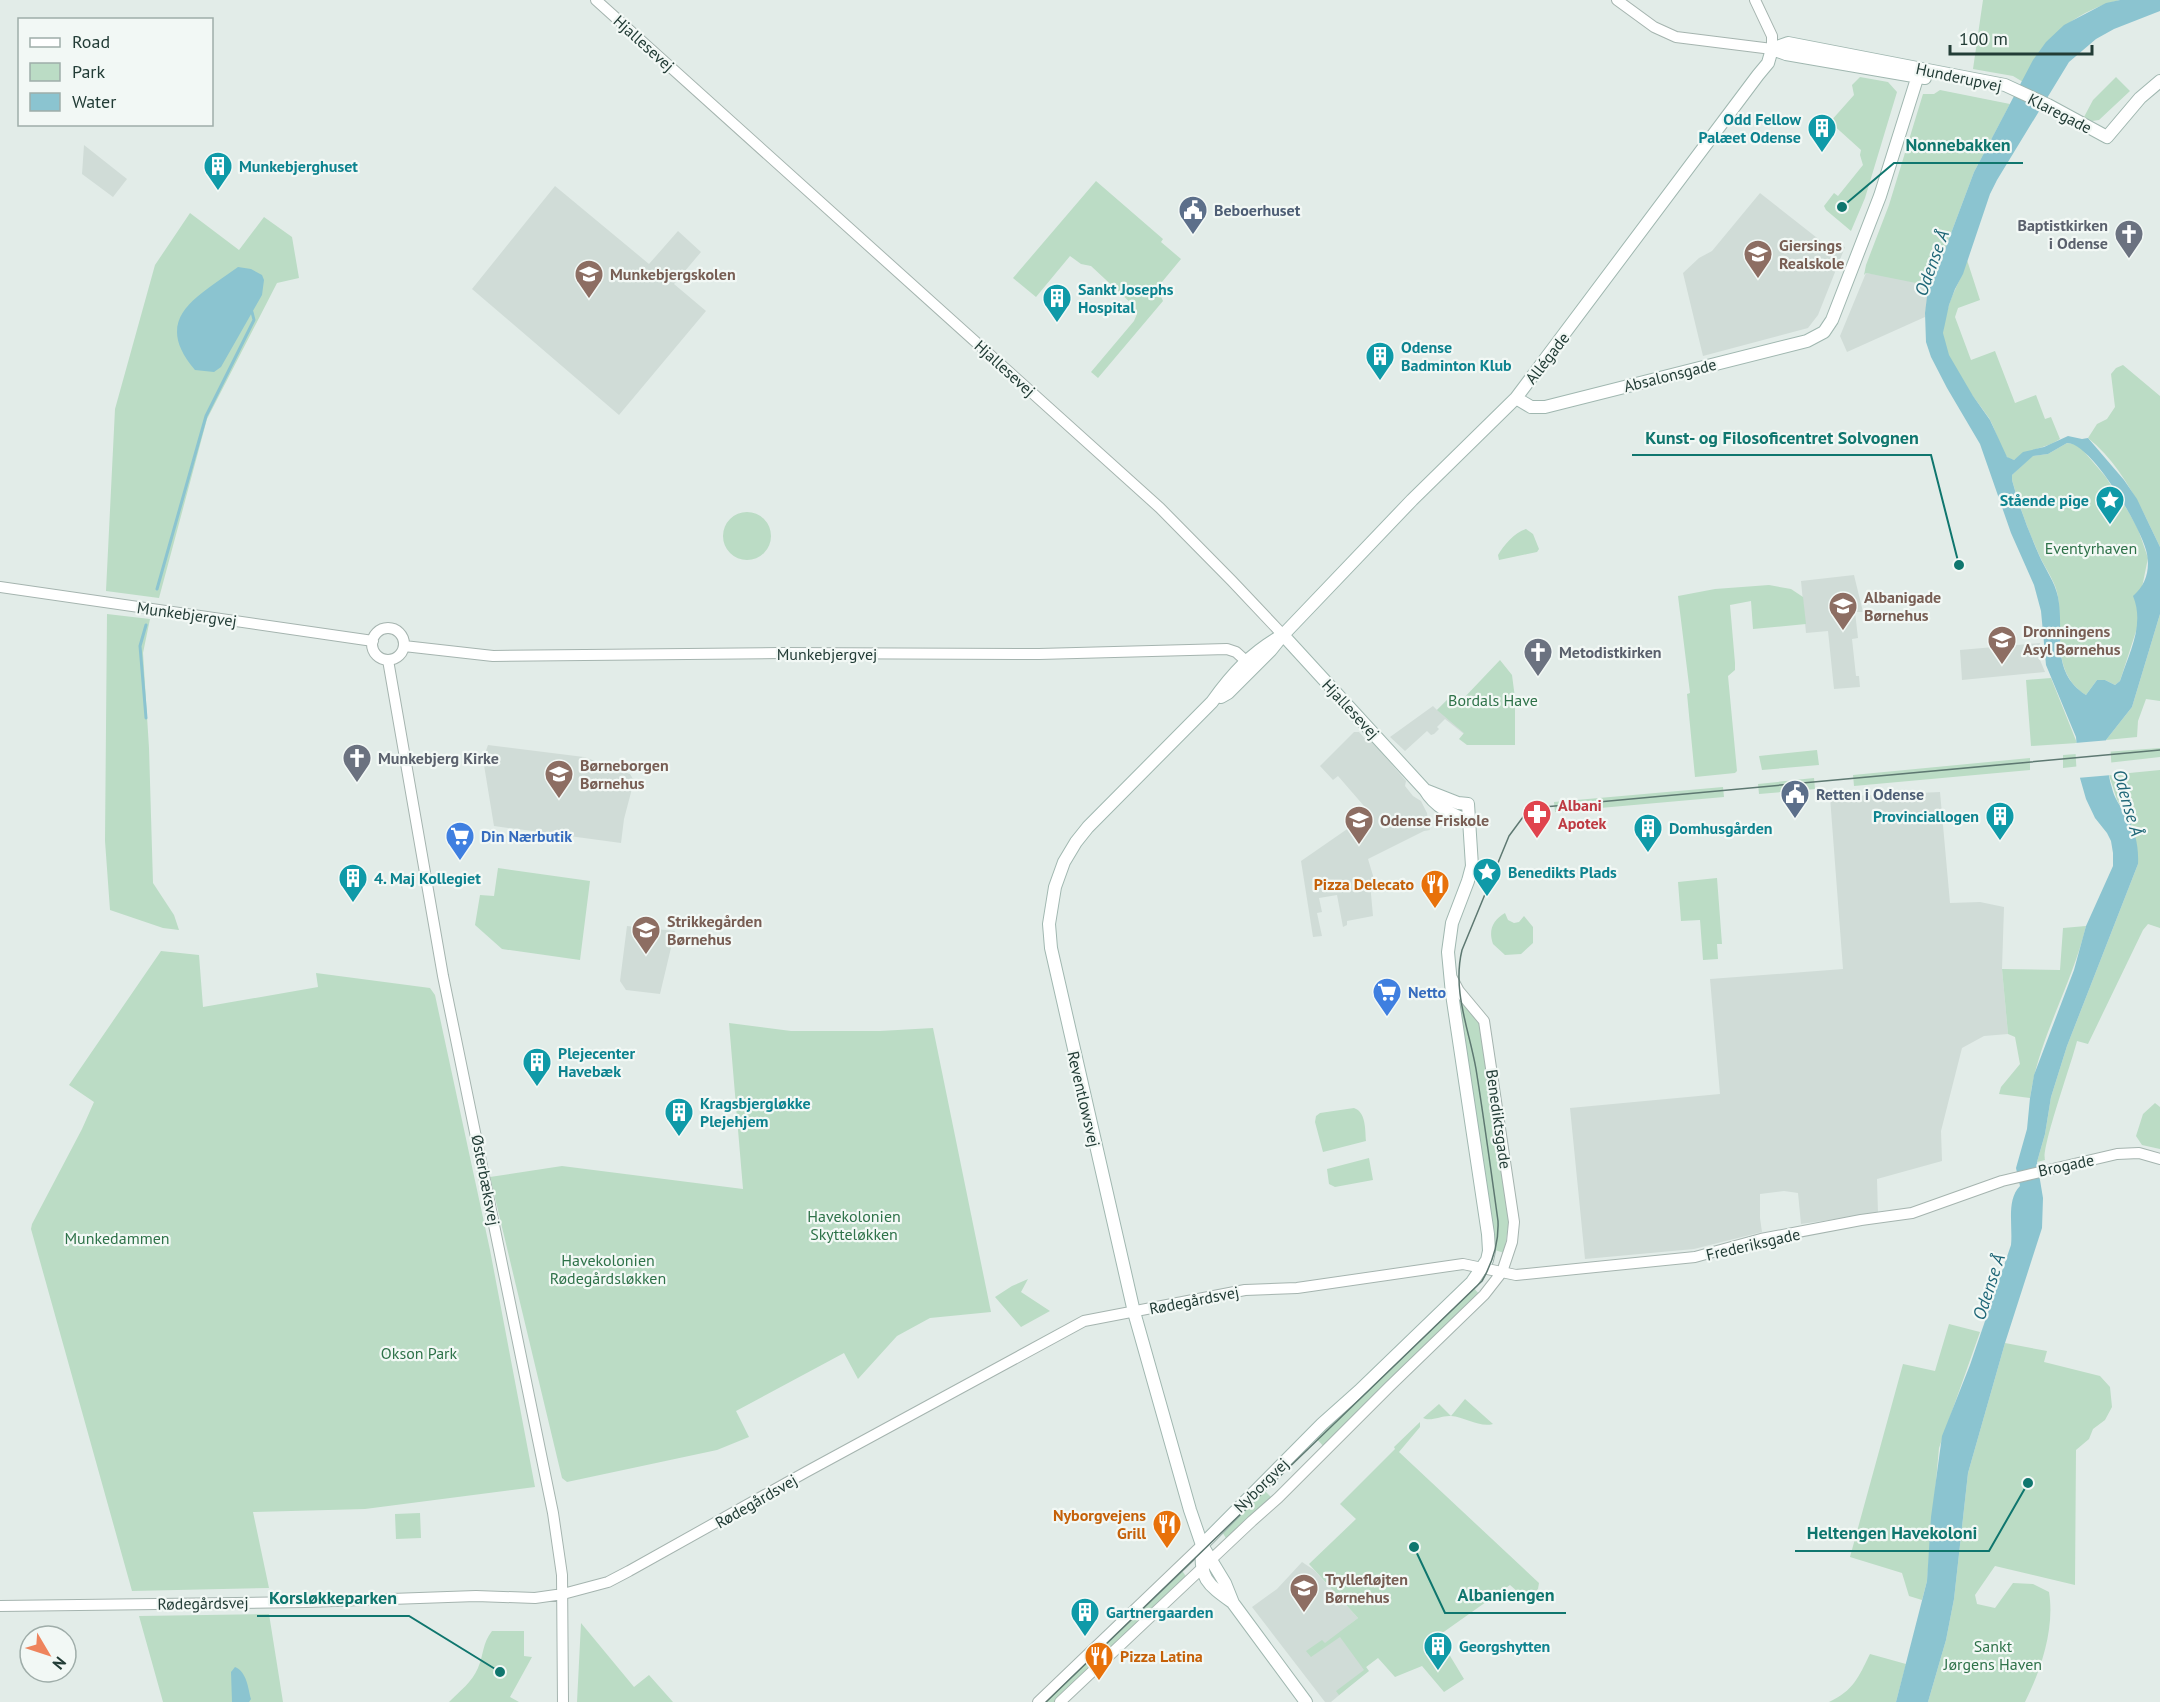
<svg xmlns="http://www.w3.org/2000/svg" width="2160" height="1702" font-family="'PT Sans',sans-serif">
<rect width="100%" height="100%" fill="#e2ece8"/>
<path fill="#d0dcd7" d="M84,145l43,34 -14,18 -31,-23z
M555,186l94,78 29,-33 23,21 -27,32 32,27 -87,104 -147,-126z
M1760,193l61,48 24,6 -27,68 -10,13 -105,28 -20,-83 16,-15 13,-7z
M1866,273l59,9 4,-2 -4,37 -78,35 -7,-16z
M1854,575l9,37h-8l3,26 -6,1 4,37h3l1,11 -26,2 -6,-58 -22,2 -5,-52z
M2040,643v17l5,12 -83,8 -2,-30z
M1454,693l25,24 -15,17 -19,-15 -8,8 2,2 -5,5 -3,1 -4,-4 -22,20 -15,-14 43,-31 4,4z
M1354,732h5l9,10 3,-2 35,41 -1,5 8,10 8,5 6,12 3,17 -6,1 -56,28 6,20 -4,4 3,33 -26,5v4l-4,2 -6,-32 -18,3 3,14 -5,1 5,23 -9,1 -12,-76 65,-45 -4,-5 2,-5 -26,-30 -5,4 -13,-14z
M488,745l96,12 46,17 4,7 -10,38 -3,24 -127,-17 -11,-67z
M1940,792l10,111 30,-1 24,5 -2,62 6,65 -24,2 -22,12 -21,83 1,30 -65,18 1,34 -77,11 -3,-31 -14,-2 -24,3v24l2,14 -68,17 -109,10 -15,-151 150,-14 -10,-115 133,-10 -13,-172z
M627,926l48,5 -15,63 -34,-4 -6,-9z
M1302,1562l12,8 44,48 -9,7 29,32 -12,10 2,4 -37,31h-6l-73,-95 25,-18z"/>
<path fill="#bbdcc5" d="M1983,0h137c-48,12 -76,39 -97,82l-10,-6 -40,-7z
M1860,77l28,5 9,10 -32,106 -14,33 -25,-21 -2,-4 10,-13 4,3 25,-31 -3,-10 1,-5 -31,-28 24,-27 -2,-10z
M2116,77l14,14 -31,29 -7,1 -8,-4 9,-17z
M1940,90l70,14 -36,68 -30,80 -15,28 -13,3 -50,-10 -2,2 2,-10 23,-60 34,-111h11z
M1096,181l67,58 -2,3 20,17 -24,29 6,13 -65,77 -7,-6 43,-51 3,-7 -4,-9 -42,-39 -10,-2 -11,-8 -34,41 -23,-19z
M190,213l49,37 25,-33 28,20 7,41 -22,5 -70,136 -48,179 -53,-7 9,-182 40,-144z
M1967,260l13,40 -22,8 -3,9 16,43 24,-9 20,52 21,-8 9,24 6,-2 9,22c-17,11 -29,8 -46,21l-5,-1c-10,-9 -12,-28 -20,-41 -16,-24 -45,-53 -46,-84 0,-9 4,-23 7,-32 5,-14 13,-27 17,-42z
M2123,365l37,31v151c-18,-38 -38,-82 -72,-109l9,-14 10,-5 8,-12 -4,-33 5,-6z
M2067,443l7,1 7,4 24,28 23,35 10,18 10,29 -10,49v18l-18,56 -5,4 -10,-5h-8l-11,15c-35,-22 -23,-63 -28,-98 -2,-14 -11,-26 -17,-38 -12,-26 -21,-51 -29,-79v-5l20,-19 16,-2z
M723 536a24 24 0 1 1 48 0a24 24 0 1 1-48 0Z
M1526,529l7,5 6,15 -2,3 -38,8 -1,-5c6,-10 16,-22 28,-26z
M1769,585l22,4 12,8 3,27 -53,5 -2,-28 -21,4 5,58v7l-7,6 9,95 -2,2 -40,4 -8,-83 3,-1 -12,-97 37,-7z
M107,614l43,5 -7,34 6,95 4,135 21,32 5,15 -16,-2 -53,-18 -5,-69z
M2160,614v87l-14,-2 -8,22 -1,16 -31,3 26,-33z
M1500,660l12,15 3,23v47h-48l-8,-6 5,-6 -27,-23 17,-17 8,7z
M2051,678l26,65 -46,3 -5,-66z
M2160,748v9l-97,11v-13z
M1817,750l2,15 -57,5 -3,-14z
M2030,758v12l-176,16 -1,-11z
M2160,770v158l-12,-4 -5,6 -55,114 -11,-3c-5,21 -36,107 -32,119l-8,2 8,-28 6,-37 16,-51 71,-182 -8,-43 -13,-21 -8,-25z
M1814,778l1,11 -56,5 -1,-10z
M1723,787l1,10 -169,15 -1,-10z
M498,868l92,13 -10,79 -78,-11 -27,-24 5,-30 14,1z
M1717,878l5,66h-5l1,15 -15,1 -3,-40 -19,1 -3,-39z
M1505,913l3,7 6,3 5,-1 5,-6 9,11v16l-12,11 -16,1 -12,-11c-5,-14 0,-24 12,-31z
M2086,926c-14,59 -48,113 -56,172l-31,-4 2,-7 19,-23 -5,-27 -7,-3 -6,-65 58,1 3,-42z
M161,951l38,4 4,52 115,-20 -2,-14 114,15 5,7 55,255 45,237 -170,22 -112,3 16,76 -137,3 -101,-362 1,-5 50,-95 12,-27 -25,-17z
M1458,1000l16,14 6,8 29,199 -5,32 -9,-3z
M729,1023l62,8h89l53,-3 58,284 -61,6 -33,18 -39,43 -14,-26 -108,58 13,26 -32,13 -150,32 -5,-4 -72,-301 72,-11 181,23z
M2155,1103l5,4v42l-18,-4 -6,-9 7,-22z
M1354,1108c12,4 11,21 12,33l-43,11 -8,-30 1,-6 4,-3z
M1369,1158l4,22 -38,7 -6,-3 -2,-15z
M1028,1279l-7,13 29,19 -29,16 -26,-30 17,-11z
M1472,1286l8,9 -155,153 -11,-12z
M1949,1324l31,8 -41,116 -12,133 -5,19 -13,-4 -7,-23 -52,-16 53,-193 32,7z
M2005,1343l42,8 -3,11 56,14 10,11 2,20 -7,13 -12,9 -4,10 -13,11 -1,135 -80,-19 -20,29 2,9 18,4 18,-25 20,1 16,8c6,36 -8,78 -24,110h-97l18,-62 8,-41 14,-126z
M1465,1399l28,25c-13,4 -28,-7 -42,-8 -9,-1 -20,6 -28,2l16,-14 12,12z
M1420,1422v5l-21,25 140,131 -1,6 -12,10 -16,-14 -72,51 26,43 -20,13 -22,-26 -27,11 -17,-19 -12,9 3,4 -30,24 -3,-4 28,-21 -24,-33 -29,20 -5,-6 16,-11 3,3 33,-25 -49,-54 47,-45 -16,-15 55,-55 -1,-2z
M1261,1487l12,12 -46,41 -6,-10z
M420,1513l1,25 -25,1 -1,-25z
M1181,1569l6,9 -130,124h-15z
M269,1614l14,88h-120l-24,-86z
M581,1623l53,64 15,-12 24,27h-96z
M492,1631h32v25l8,1 -22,40 9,5h-70c11,-11 23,-20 29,-34 6,-14 4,-24 14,-37z
M1870,1654l36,10 -10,38h-67c25,-12 29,-24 41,-48z"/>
<path fill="#8bc4d0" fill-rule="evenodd" d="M2120,0h40v11l-46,18 -18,10 -27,23 -72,118 -7,14 -27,80 -8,15 -6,16 -6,28 6,22 24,41 17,24 17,37 7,3 9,-8 21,-5 24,-11 14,3 6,-1 36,42 13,19 23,48v67l-28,93 -26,33c1,16 1,33 6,48 2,10 8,17 13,26 10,15 14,32 13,50l-71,182 -16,51 -6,37 -8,28 6,36 -1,30 -37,115 -37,130 -14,126 -8,41 -18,62h-32l31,-121 4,-64 11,-81 28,-71 41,-120c2,-19 -5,-45 9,-59l-4,-18 11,-39 3,-31 4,-23 40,-105 12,-44 27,-60v-13l-2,-12 -4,-8 -12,-15 -9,-19 -6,-21 -4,-41 -30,-72 -5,-54 -7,-26 -23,-52 -31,-89 -33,-56 -16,-31 -5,-15 -1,-29 4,-33 15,-28 30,-80 59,-112 13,-18 18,-17 42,-22zM2067,443c24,-1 76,87 80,111 3,16 -1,31 -14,42 12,29 -4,57 -13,85l-5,4 -10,-5h-8l-11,15c-37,-24 -21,-62 -28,-98 -3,-15 -13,-28 -19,-42 -11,-25 -20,-49 -27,-75v-5l21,-19 15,-2z
M238,267l13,2 11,6 2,5 -2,15 -41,72 -7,5 -19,-2c-45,-53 4,-74 43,-103z
M235,1667c12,5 13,21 16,32l-2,3h-17l-1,-30z"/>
<path fill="#e2ece8" d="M2110,740l2,35 -35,3 -2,-35z"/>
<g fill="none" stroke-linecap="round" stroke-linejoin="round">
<path stroke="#8bc4d0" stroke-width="3" d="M157,589l49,-173 48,-96 -2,-8
M146,718l-6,-72 6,-21"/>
<g stroke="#a5b4af" stroke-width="12">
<path id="tertiary" d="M596,0l564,508 72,73 51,54
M1617,0l37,27 22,10 96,12v-13l-17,-36
M0,587l373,54
M372 644a16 16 0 1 1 32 0a16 16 0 1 1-32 0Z
M404,646l89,10 286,-3 260,1 188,-5 9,3 10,9
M388,660l55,316 110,537 9,62 1,127
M0,1606l306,-4 170,-6 59,2 28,-4 45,-12 21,-11 177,-99 278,-151 161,-31 52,-2 166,-24 53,11 179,-18 66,-18 100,-19 51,-7 90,-32 115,-27 22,-1 21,6
M1038,1702l164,-157
M1060,1702l192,-181 26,-23 112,-112 94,-91 18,-23 10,-30 2,-20 -30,-201 -25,-30 -7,-13"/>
</g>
<g stroke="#a0b7b0" stroke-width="14">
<path id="secondary" d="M1772,49l16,-6 217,42 43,20 59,32 33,-39 20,-17
M1772,49l14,5 139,24
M1516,398l15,9h14l262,-66 17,-9 8,-12 48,-124 40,-127
M1283,635c-31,17 -51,39 -71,67l-124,125 -12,15 -12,20 -9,25 -6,37 2,24 83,364 56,198 12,35 23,38 8,20 73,99
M1283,635l142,155c10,17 26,24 44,31
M1221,697l7,-4 43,-43 12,-15 129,-135 104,-102 242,-323 10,-12 4,-14
M1202,1545l120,-121 37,-33 113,-109 15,-22 2,-9 -1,-17 -36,-240 -4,-42 4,-29 16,-42 4,-15 -4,-62 -10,-1 -33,-13
M1202,1546c-3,32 5,38 30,56"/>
</g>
<use href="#tertiary" stroke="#fff" stroke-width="10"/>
<use href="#secondary" stroke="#fff" stroke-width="12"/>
<path stroke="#5d7871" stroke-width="1.5" d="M1046,1702l436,-421c11,-19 17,-38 16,-60 -7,-51 -14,-102 -22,-152 -7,-40 -24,-78 -14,-119l47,-114 17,-23 18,-6 616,-57"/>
</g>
<defs>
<g id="building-pin" transform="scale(1.5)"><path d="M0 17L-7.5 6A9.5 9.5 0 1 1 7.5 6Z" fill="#0f9aa8" stroke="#f2f8f5"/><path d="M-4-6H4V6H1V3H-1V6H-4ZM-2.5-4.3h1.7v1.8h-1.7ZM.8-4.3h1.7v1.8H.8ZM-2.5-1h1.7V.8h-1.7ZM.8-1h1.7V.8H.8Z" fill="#fff"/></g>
<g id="civic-pin" transform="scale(1.5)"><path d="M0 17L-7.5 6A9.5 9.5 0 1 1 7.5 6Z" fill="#5c6f8a" stroke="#f2f8f5"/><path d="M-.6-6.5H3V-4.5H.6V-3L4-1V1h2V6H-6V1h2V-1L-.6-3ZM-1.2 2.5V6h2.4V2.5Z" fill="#fff"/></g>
<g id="church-pin" transform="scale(1.5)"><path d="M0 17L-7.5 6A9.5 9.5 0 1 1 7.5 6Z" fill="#6b7280" stroke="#f2f8f5"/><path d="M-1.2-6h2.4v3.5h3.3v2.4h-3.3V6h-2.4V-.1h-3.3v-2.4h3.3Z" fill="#fff"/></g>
<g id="school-pin" transform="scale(1.5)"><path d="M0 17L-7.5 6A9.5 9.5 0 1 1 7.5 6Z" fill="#8d6e63" stroke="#f2f8f5"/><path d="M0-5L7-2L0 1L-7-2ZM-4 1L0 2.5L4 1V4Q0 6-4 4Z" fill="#fff"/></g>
<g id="sight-pin" transform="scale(1.5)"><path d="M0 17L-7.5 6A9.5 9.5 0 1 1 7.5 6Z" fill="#0f9aa8" stroke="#f2f8f5"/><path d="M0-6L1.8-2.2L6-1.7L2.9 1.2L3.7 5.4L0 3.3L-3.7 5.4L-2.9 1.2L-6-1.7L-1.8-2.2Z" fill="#fff"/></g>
<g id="pharmacy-pin" transform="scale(1.5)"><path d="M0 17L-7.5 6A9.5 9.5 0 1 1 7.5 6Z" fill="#e0444e" stroke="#f2f8f5"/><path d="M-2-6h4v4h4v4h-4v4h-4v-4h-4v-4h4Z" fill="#fff"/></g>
<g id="supermarket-pin" transform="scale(1.5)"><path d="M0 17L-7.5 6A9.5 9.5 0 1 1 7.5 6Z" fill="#3f7fe0" stroke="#f2f8f5"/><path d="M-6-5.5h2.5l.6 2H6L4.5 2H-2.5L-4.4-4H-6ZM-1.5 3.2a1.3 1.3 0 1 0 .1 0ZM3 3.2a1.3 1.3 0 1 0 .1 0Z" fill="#fff"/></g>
<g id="restaurant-pin" transform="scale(1.5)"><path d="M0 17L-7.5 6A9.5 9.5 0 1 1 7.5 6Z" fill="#e8710a" stroke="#f2f8f5"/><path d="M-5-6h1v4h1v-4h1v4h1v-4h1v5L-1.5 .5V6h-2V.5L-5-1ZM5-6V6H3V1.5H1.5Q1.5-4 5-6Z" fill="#fff"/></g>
</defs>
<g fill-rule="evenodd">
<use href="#building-pin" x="1822" y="128"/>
<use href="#building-pin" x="218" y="166"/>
<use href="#civic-pin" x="1193" y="210"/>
<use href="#church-pin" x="2129" y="234"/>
<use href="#school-pin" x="1758" y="254"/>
<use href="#school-pin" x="589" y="274"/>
<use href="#building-pin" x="1057" y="298"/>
<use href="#building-pin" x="1380" y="356"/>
<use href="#sight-pin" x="2110" y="500"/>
<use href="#school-pin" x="1843" y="606"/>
<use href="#school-pin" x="2002" y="640"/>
<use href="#church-pin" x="1538" y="652"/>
<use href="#church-pin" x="357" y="758"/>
<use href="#school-pin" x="559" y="774"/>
<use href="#civic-pin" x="1795" y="794"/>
<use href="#pharmacy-pin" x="1537" y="814"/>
<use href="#building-pin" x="2000" y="816"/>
<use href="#school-pin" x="1359" y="820"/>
<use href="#building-pin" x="1648" y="828"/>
<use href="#supermarket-pin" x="460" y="836"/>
<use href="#sight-pin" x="1487" y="872"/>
<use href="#building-pin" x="353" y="878"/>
<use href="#restaurant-pin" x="1435" y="884"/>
<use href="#school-pin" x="646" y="930"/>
<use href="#supermarket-pin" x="1387" y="992"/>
<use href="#building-pin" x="537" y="1062"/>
<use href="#building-pin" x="679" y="1112"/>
<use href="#restaurant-pin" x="1167" y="1524"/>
<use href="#school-pin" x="1304" y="1588"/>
<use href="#building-pin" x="1085" y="1612"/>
<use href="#building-pin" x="1438" y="1646"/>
<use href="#restaurant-pin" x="1099" y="1656"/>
</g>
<g text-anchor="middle" stroke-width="4.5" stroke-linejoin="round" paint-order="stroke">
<g font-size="16" fill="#223c36" stroke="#f2f8f5">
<text transform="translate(644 43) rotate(42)" y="6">Hjallesevej</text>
<text transform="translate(1959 77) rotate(12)" y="6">Hunderupvej</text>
<text transform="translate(2060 113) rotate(27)" y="6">Klaregade</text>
<text transform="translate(1547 358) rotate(-52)" y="6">Allégade</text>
<text transform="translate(1005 368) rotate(42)" y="6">Hjallesevej</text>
<text transform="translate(1670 375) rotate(-14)" y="6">Absalonsgade</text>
<text transform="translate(187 614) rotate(8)" y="6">Munkebjergvej</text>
<text x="827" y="660">Munkebjergvej</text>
<text transform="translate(1351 709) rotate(47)" y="6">Hjallesevej</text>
<text transform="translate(1084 1099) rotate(77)" y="6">Reventlowsvej</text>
<text transform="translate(1499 1119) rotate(82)" y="6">Benediktsgade</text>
<text transform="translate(2066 1165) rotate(-12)" y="6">Brogade</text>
<text transform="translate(486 1180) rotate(79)" y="6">Østerbæksvej</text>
<text transform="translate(1753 1244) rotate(-13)" y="6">Frederiksgade</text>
<text transform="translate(1194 1300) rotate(-11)" y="6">Rødegårdsvej</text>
<text transform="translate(1261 1485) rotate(-45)" y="6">Nyborgvej</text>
<text transform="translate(756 1501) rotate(-30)" y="6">Rødegårdsvej</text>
<text transform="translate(203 1603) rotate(-1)" y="6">Rødegårdsvej</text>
</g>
<g font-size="16" font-weight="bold" fill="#0d838f" stroke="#f2f8f5" text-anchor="start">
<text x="1801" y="125" text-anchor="end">Odd Fellow<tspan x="1801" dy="18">Palæet Odense</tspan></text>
<text x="239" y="172">Munkebjerghuset</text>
<text x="1078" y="295">Sankt Josephs<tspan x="1078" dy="18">Hospital</tspan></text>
<text x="1401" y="353">Odense<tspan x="1401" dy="18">Badminton Klub</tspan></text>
<text x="2089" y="506" text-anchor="end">Stående pige</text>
<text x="1979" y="822" text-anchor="end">Provinciallogen</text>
<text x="1669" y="834">Domhusgården</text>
<text x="1508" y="878">Benedikts Plads</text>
<text x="374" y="884">4. Maj Kollegiet</text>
<text x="558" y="1059">Plejecenter<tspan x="558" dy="18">Havebæk</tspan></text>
<text x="700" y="1109">Kragsbjergløkke<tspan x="700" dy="18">Plejehjem</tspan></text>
<text x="1106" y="1618">Gartnergaarden</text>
<text x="1459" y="1652">Georgshytten</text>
</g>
<g font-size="16" font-weight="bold" fill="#4e5e75" stroke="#f2f8f5" text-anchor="start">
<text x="1214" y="216">Beboerhuset</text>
<text x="1816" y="800">Retten i Odense</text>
</g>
<g font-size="16" font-weight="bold" fill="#5b616d" stroke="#f2f8f5" text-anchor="start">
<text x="2108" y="231" text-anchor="end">Baptistkirken<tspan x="2108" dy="18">i Odense</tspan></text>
<text x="1559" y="658">Metodistkirken</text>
<text x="378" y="764">Munkebjerg Kirke</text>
</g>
<g font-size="16" font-weight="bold" fill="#785e54" stroke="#f2f8f5" text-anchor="start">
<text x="1779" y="251">Giersings<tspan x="1779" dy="18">Realskole</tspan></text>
<text x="610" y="280">Munkebjergskolen</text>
<text x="1864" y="603">Albanigade<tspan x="1864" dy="18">Børnehus</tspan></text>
<text x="2023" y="637">Dronningens<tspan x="2023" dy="18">Asyl Børnehus</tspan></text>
<text x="580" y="771">Børneborgen<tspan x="580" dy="18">Børnehus</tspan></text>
<text x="1380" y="826">Odense Friskole</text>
<text x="667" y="927">Strikkegården<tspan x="667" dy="18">Børnehus</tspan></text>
<text x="1325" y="1585">Tryllefløjten<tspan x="1325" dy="18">Børnehus</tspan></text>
</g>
<g font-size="16" fill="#2e7249" stroke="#f2f8f5">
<text x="2091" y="554">Eventyrhaven</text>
<text x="1493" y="706">Bordals Have</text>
<text x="854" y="1222">Havekolonien<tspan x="854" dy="18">Skytteløkken</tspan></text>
<text x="117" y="1244">Munkedammen</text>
<text x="608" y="1266">Havekolonien<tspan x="608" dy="18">Rødegårdsløkken</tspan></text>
<text x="419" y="1359">Okson Park</text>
<text x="1993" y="1652">Sankt<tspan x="1993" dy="18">Jørgens Haven</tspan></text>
</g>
<g font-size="16" font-weight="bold" fill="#be3a42" stroke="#f2f8f5" text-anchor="start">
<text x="1558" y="811">Albani<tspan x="1558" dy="18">Apotek</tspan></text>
</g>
<g font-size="16" font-weight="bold" fill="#366cbe" stroke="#f2f8f5" text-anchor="start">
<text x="481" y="842">Din Nærbutik</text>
<text x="1408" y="998">Netto</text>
</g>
<g font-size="16" font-weight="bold" fill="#c56008" stroke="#f2f8f5" text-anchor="end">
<text x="1414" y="890">Pizza Delecato</text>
<text x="1146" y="1521">Nyborgvejens<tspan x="1146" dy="18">Grill</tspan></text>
<text x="1120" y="1662" text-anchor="start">Pizza Latina</text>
</g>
<g font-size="18" font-style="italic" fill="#1e6677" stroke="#f2f8f5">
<text transform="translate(1932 263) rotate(-70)" y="6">Odense Å</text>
<text transform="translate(2128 803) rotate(74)" y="6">Odense Å</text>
<text transform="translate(1989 1287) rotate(-72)" y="6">Odense Å</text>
</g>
</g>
<path fill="none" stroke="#0f766e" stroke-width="2" d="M1842 207L1894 163H2023M1959 565L1931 455H1632M2028 1483L1989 1551H1795M1414 1547L1445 1613H1566M500 1672L409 1616H257"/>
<g fill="#0f766e" stroke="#f2f8f5" stroke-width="2">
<circle cx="1842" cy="207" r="6"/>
<circle cx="1959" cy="565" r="6"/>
<circle cx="2028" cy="1483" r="6"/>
<circle cx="1414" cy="1547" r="6"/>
<circle cx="500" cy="1672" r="6"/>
</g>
<g font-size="18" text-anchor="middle" font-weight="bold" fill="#0f766e" stroke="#f2f8f5" stroke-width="4.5" stroke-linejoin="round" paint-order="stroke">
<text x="1958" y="151">Nonnebakken</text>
<text x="1782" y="444">Kunst- og Filosoficentret Solvognen</text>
<text x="1892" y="1539">Heltengen Havekoloni</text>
<text x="1506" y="1601">Albaniengen</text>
<text x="333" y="1604">Korsløkkeparken</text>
</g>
<rect x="18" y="18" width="195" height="108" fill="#f2f8f5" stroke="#9fada9" stroke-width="1.5"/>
<rect x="30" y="38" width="30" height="9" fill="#ffffff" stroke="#9fada9" stroke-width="1.5"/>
<text x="72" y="48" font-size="18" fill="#223c36">Road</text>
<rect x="30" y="63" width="30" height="18" fill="#bbdcc5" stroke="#9fada9" stroke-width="1.5"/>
<text x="72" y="78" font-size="18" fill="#223c36">Park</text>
<rect x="30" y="93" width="30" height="18" fill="#8bc4d0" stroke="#9fada9" stroke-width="1.5"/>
<text x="72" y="108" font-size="18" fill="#223c36">Water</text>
<g transform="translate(48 1654) rotate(129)"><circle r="28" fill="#f2f8f5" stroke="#9fada9" stroke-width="1.5"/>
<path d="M0-4.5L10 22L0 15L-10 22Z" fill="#ee845d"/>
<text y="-9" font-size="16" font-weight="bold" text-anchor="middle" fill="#223c36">N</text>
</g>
<path d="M1950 45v9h142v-9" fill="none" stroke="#223c36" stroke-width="3"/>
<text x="1959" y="45" font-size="18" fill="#223c36" stroke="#f2f8f5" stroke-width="4.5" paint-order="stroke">100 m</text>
</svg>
